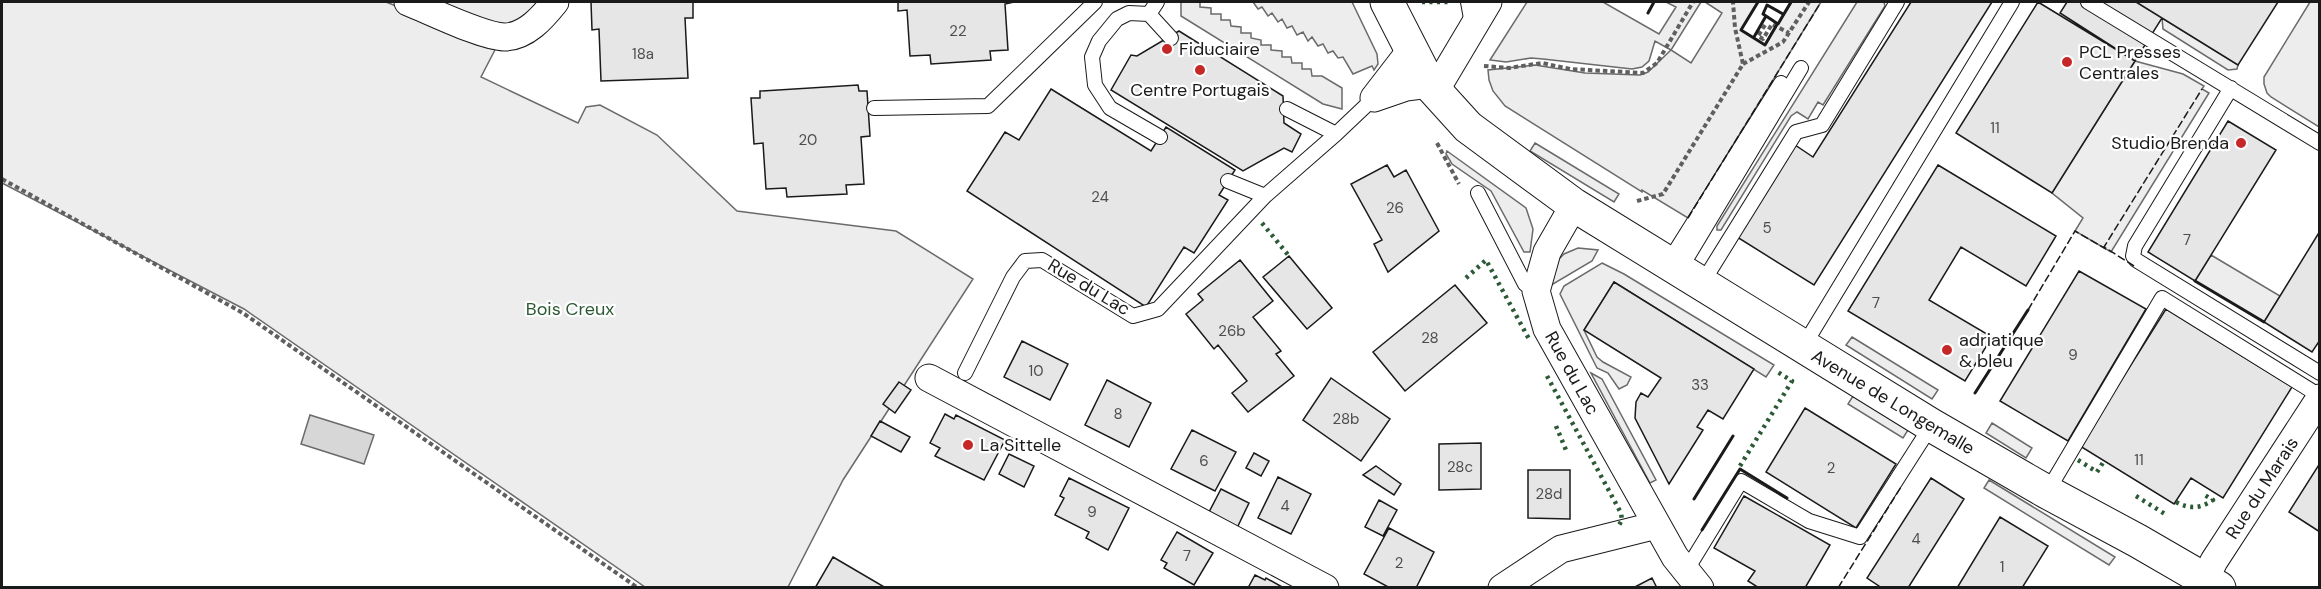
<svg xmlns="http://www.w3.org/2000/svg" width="2321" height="589" font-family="'DM Sans',sans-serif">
<rect width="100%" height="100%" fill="#fff"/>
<path fill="#ededed" stroke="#6a6a6a" stroke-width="1.5" d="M2,2h384l111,44 -16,31 97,46 8,-16 14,-2 57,30 80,76 159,20 77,48 -130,201 -55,107h-143l-401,-278 -242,-126z
M427,2h113l-13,15 -22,11z
M1181,2h19v5l11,1v6h10v6h9l1,6 10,1v6h10v5l10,2v5h10v5l11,1v6h9l1,6h10v6h9l1,7h10l20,12v21l-19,-5 -142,-88z
M1253,2h99l25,52 1,10 -4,6 -2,-4 -19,8 -10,-17 -5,1 -5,-7 -5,2 -5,-9 -5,2 -6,-9 -4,4 -5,-9 -6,3 -5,-9 -5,2 -5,-9 -4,3 -6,-9 -4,3 -6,-9 -4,2z
M1527,2h76l56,32 17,-27 -10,-5h35l-30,48 20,13 31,-50 -17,-11h53l-17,28 24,15 27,-43h29l-133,216 -46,-28v2l-137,-86 -12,-15 -4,-11 -1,-10 47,-5 50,8 55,2 8,-3 23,-22 -16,-9 -6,20 -7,6 -10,2 -89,-10 -12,-1 -25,4 -16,-2z
M1857,2h27l1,4 -62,99 -5,-3 -10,17 -11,-7 -6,4 -70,114h-4v-4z
M2310,2h9v125l-48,-30 -4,-4 -3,-9v-7z
M2162,18l76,47 -1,4 -9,1 -65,-41z
M2135,61l48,13 21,12 -2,3 7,4 -98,159 -36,-21 8,-13 -31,-25z
M1535,143l84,51 -5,8 -84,-51z
M1447,151l79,57 7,21 -3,23h-6l-33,-61 -39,-27 -6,-10z
M1578,248l20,2 -6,11 -44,26 11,-28 5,-5z
M2211,255l69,41 -16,26 -69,-41z
M1602,263l22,11 150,91 -8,12 -152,-95 -30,48 13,27 6,5 28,15 -4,8 -8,4 -11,-16 -11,-5 -37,-74 4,-8z
M1852,337l86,53 -6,9 -86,-54z
M1591,373l11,6 54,101 -6,3z
M1853,396l55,34 -5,8 -55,-34z
M1992,423l40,25 -6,10 -40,-25z
M1989,480l126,77 -6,8 -125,-77z"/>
<path fill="#d7d7d7" stroke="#6a6a6a" stroke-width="1.5" d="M310,415l64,20 -10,29 -63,-20z"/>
<path fill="#e6e6e6" stroke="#1a1a1a" stroke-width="1.5" d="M591,2h102v16h-8l3,60 -87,3 -2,-52 -7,1z
M898,2h116l-9,2 3,46 -18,1 1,9 -60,4 -1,-9 -20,1 -3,-46 -9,1z
M1911,2h81l-178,283 -77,-48 58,-92 18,12z
M2038,2l97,59 -83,132 -96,-60z
M2067,2h69l26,16 -27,43 -75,-48z
M2136,2h142l-40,63z
M1179,31l104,65 1,27 17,11 -9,18 -8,-4 -41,23 -132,-81 20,-35 6,1z
M858,85l1,6h8l3,45 -9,1 3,47 -18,1 1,9 -60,3 -1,-9 -20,1 -3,-46 -9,1 -3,-46h9v-7z
M1051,89l100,62 15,-24 69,43 -16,25 9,5 -34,53 -10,-6 -38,60 -179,-116 38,-59 14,8z
M2228,121l48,29 -81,131 -47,-29z
M1387,165l7,12 12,-7 33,61 -51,41 -14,-28 8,-4 -31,-56z
M1938,165l118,71 -30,50 -65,-39 -32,53 63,37 -27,44 -117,-70z
M2320,231v109l-8,12 -48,-30z
M1289,256l43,52 -25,21 -44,-52z
M1240,260l33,41 -20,16 28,34 -5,3 18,22 -46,36 -16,-19 15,-12 -29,-36 -4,4 -28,-35 17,-14 -5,-6z
M2079,271l67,38 -78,132 -68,-40z
M1614,282l140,87 -31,50 -15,-9 -11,17 6,3 -34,54 -34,-66 1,-16 5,-9 7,4 13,-19 -77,-48z
M1455,285l32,38 -82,68 -32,-39z
M2166,309l126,78 -69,111 -32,-20 -17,26 -94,-58z
M1022,341l46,23 -18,36 -46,-23z
M1331,378l59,41 -29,42 -58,-41z
M1107,380l44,23 -22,44 -44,-22z
M899,382l12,8 -16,23 -12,-9z
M1805,408l91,56 -40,64 -90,-56z
M945,414l9,5 2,-4 49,25 -21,40 -49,-24 5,-8 -10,-5z
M880,421l30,16 -9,15 -30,-16z
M1192,430l44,22 -21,39 -44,-22z
M1481,443v46l-42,1v-46z
M1254,453l15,8 -8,15 -15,-8z
M1009,454l25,12 -10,21 -25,-13z
M2320,463v69l-31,-20z
M1376,466l25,18 -7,11 -31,-20z
M1528,470h42v49l-42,-1z
M1278,477l33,17 -20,40 -33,-16z
M1069,478l60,30 -21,42 -22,-12 3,-6 -34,-17 9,-17 -4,-2z
M1931,478l33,21 -56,89h-26l-15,-10z
M1221,489l28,14 -12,25 -29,-14z
M1744,496l86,49 -25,43h-46l-11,-7 7,-10 -41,-23z
M1379,500l18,10 -14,26 -18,-9z
M2000,517l48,29 -26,42h-65z
M1389,528l45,24 -18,36h-26l-26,-14z
M1177,532l36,21 -19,32 -30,-17 3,-5 -6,-3z
M833,557l53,31h-71z
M1255,575l10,5 1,-2 18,10h-36z
M1652,578l5,10h-24z"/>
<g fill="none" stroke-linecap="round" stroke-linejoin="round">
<g stroke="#1a1a1a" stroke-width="16">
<path id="service" d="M1157,2l-8,12 22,24
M1468,2l4,22
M2088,2l232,141
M1149,14l-20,-1 -12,6 -18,22 -7,16 3,28 15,23 50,29
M2231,88l-96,158 -2,10 3,4 184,113
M874,108l114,-2 107,-104
M1287,109l49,25
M1228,181l37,15
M1478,193l47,91 11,7
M1668,263l113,-180
M1679,271l122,-203
M1701,285l95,-153 26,-7 75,-123
M1803,347l209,-345
M965,373l48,-96 12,-16 17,-1 91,56 25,-7 107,-113 71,-62 38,-36
M2047,492l115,-194 158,98
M1686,571l55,-90 68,40 51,16 71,-111"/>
</g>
<g stroke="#1a1a1a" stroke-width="29">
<path id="minor" d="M408,2c23,9 73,34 96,35 22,0 39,-20 51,-35
M1435,91l53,-89
M1374,98l37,-48
M1374,98l32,-11 23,-3
M1574,205l-27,47 -11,39 11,38 128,228 25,31
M929,378l396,210
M2205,579l9,-18 106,-163
M1502,588l59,-39 96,-24"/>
</g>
<g stroke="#1a1a1a" stroke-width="35">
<path id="tertiary" d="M1387,2l42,82 39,43 106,78 357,220 116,67 91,49 81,47"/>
</g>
<path stroke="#5f5f5f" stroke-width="4" stroke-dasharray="4.5 3" stroke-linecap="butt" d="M1765,25l-7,11 5,3 9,-15 17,9
M1743,64l40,-22 26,-40
M1484,66l25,2 33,-5 28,6 73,4 14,-10 36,-61
M1437,143l22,41
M2,179l241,134 395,275
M1637,201l26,-7 80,-130 -8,-36 -2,-26"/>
<use href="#service" stroke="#fff" stroke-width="14"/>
<use href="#minor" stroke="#fff" stroke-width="27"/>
<use href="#tertiary" stroke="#fff" stroke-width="33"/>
<path stroke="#2b5a34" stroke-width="4.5" stroke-dasharray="3 4.5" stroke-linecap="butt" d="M1422,2h30
M1262,223l27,33
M1466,278l20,-18 43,79
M1547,376l74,137 1,7 -3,5
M1556,426l10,24
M2078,460l19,12 7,-11
M1740,466l52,-85 -16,-10
M2136,496l29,18
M2176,502c13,7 24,7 37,-2l-10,-6"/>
<path stroke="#1a1a1a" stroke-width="1.5" stroke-dasharray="8 3" stroke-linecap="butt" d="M1688,218l133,-216
M2134,266l-30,-19 98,-158
M2028,310l47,-79 31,18
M1838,588l63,-101"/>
<path stroke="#1a1a1a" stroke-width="3" d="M1758,2l-17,28 24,15 11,-19
M1648,13l6,-11
M1766,16l-3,-2 4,-9 16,9
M1754,37l12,-21 12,8 13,-22
M2195,281l69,41
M1975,393l53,-83
M1694,499l39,-63
M1702,530l38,-61 47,29"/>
</g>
<g fill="#c62828" stroke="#fff" stroke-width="2">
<circle cx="1167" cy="49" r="6"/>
<circle cx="2067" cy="62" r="6"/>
<circle cx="1200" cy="70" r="6"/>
<circle cx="2241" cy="143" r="6"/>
<circle cx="1947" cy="350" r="6"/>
<circle cx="968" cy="445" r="6"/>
</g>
<g text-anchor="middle" stroke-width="4.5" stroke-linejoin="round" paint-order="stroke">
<g font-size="15" fill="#4d4d4d">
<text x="958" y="36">22</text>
<text x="643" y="59">18a</text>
<text x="1995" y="133">11</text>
<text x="808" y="145">20</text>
<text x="1100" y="202">24</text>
<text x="1395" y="213">26</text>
<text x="1767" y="233">5</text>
<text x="2187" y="245">7</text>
<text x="1876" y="308">7</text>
<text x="1232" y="336">26b</text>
<text x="1430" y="343">28</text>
<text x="2073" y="360">9</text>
<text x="1036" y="376">10</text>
<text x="1700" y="390">33</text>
<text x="1118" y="419">8</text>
<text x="1346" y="424">28b</text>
<text x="2139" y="465">11</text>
<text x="1204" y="466">6</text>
<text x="1460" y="472">28c</text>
<text x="1831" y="473">2</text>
<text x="1549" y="499">28d</text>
<text x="1285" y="511">4</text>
<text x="1092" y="517">9</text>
<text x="1916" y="544">4</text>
<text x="1187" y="561">7</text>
<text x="1399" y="568">2</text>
<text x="2002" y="572">1</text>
</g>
<g font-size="18" fill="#1a1a1a" stroke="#fff" text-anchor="start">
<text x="1179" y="55">Fiduciaire</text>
<text x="2079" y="58">PCL Presses<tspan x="2079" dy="21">Centrales</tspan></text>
<text x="1200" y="96" text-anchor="middle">Centre Portugais</text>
<text x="2229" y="149" text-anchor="end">Studio Brenda</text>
<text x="1959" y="346">adriatique<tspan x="1959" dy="21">&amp; bleu</tspan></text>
<text x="980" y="451">La Sittelle</text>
</g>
<g font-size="18" fill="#1a1a1a" stroke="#fff">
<text transform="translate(1089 287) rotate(31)" y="6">Rue du Lac</text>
<text transform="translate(1572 373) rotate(61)" y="6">Rue du Lac</text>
<text transform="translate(1893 402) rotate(31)" y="6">Avenue de Longemalle</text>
<text transform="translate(2262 488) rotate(-57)" y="6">Rue du Marais</text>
</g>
<g font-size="18" fill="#2b5a34" stroke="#fff">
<text x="570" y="315">Bois Creux</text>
</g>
</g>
<rect width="2321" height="589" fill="none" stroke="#1a1a1a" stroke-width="6"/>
</svg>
